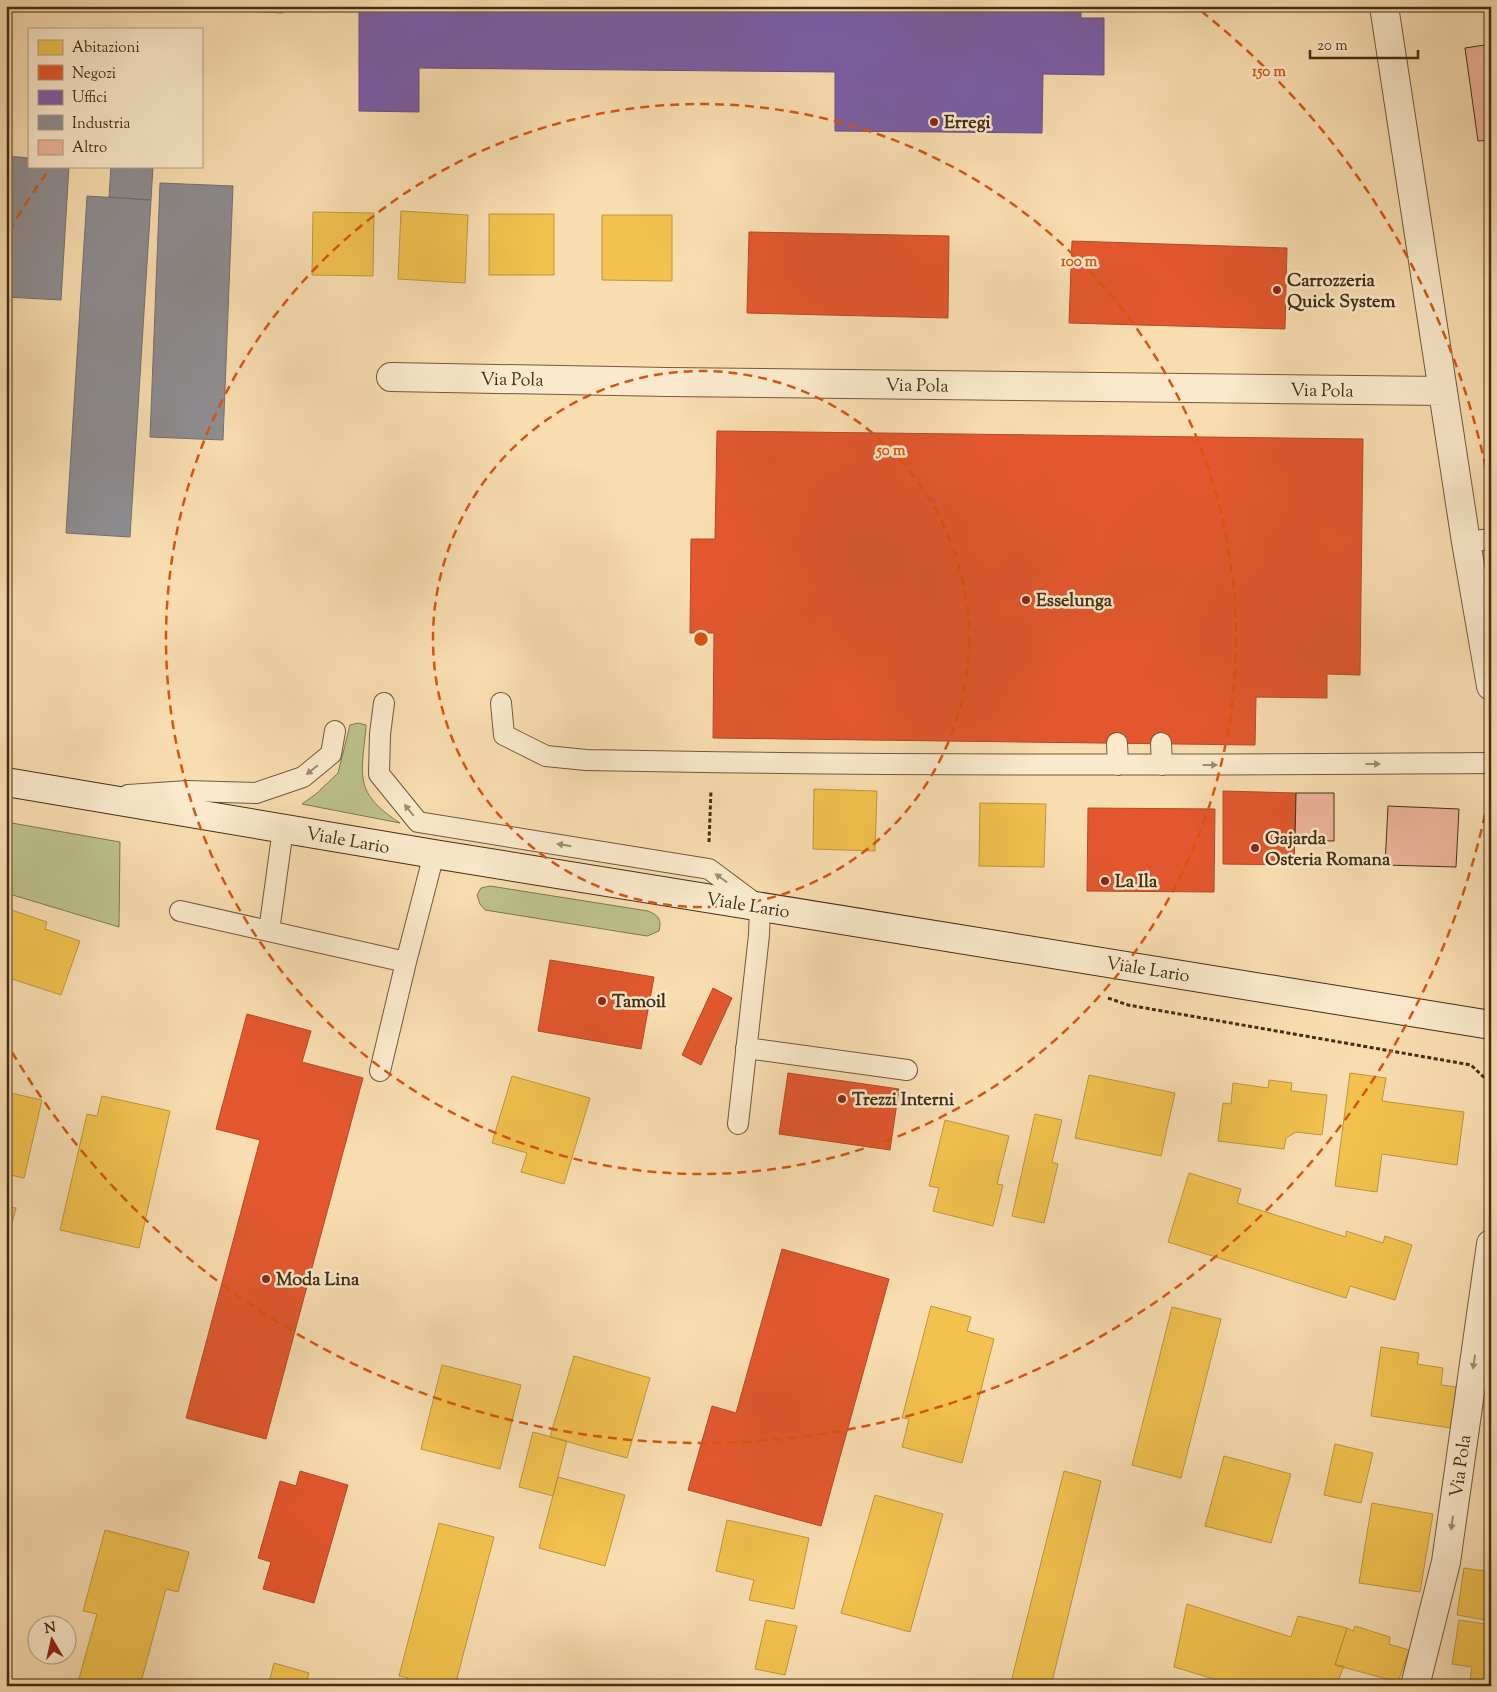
<svg xmlns="http://www.w3.org/2000/svg" width="1497" height="1692" font-family="'Sorts Mill Goudy',serif">
<rect width="100%" height="100%" fill="#f8ddb1"/>
<filter id="stains"><feTurbulence type="fractalNoise" baseFrequency=".004" numOctaves="4"/><feColorMatrix values="0 0 0 0 .2 0 0 0 0 .09 0 0 0 0 .02 0 0 0 .5 -.17"/></filter>
<radialGradient id="worn" r=".72"><stop offset=".6" stop-color="#630" stop-opacity="0"/><stop offset="1" stop-color="#630" stop-opacity=".3"/></radialGradient>
<path fill="#bcc18c" stroke="#807750" d="M358,723l8,2v3c-5,49 -12,65 34,95l-98,-19 14,-10 22,-21 12,-48z
M6,822l114,20 -1,85 -113,-34z
M490,886l158,25c10,4 14,8 11,20l-12,5 -162,-26 -5,-6 -3,-9 4,-7z"/>
<path fill="#f2c14e" stroke="#be953d" d="M401,211l67,4 -3,68 -67,-4z
M313,212l61,1 -1,63 -61,-1z
M489,214h65v61h-65z
M602,215h70v66l-70,-1z
M814,789l63,2 -2,60 -62,-2z
M980,803l66,1 -2,63 -65,-1z
M6,908l41,14 -2,7 35,12 -19,54 -55,-18z
M1350,1073l36,5 -4,23 82,11 -7,53 -75,-11 -5,38 -42,-6z
M1089,1075l86,18 -14,63 -86,-18z
M512,1076l78,22 -26,86 -43,-12 6,-19 -35,-10z
M1269,1080l23,3 -1,8 36,4 -5,40 -26,-3 -10,6 -2,11 -66,-8 5,-38 8,1 2,-21 35,5z
M6,1092l36,8 -18,78 -18,-4z
M102,1096l68,15 -31,137 -79,-18 27,-116 10,2z
M1035,1114l27,6 -10,42 6,2 -14,59 -32,-7z
M945,1120l64,16 -12,48 6,1 -10,41 -60,-15 6,-23 -10,-2z
M1189,1173l52,16 -4,14 109,34v-6l37,12 2,-7 27,9 -17,55 -45,-14 -4,12 -178,-56z
M6,1206l10,2 -10,38z
M931,1306l40,11 -4,14 27,8 -32,124 -60,-16 7,-28 -7,-1z
M1172,1307l49,12 -40,159 -49,-13z
M1381,1347l38,6 -2,11 26,4 -2,17 16,2 -6,41 -80,-12z
M574,1356l76,22 -23,80 -77,-21z
M442,1365l79,20 -21,84 -79,-20z
M533,1432l34,9 -14,55 -34,-9z
M1335,1444l38,9 -12,50 -37,-8z
M1224,1456l67,18 -20,69 -66,-17z
M1064,1471l37,10 -50,205h-41z
M558,1477l67,18 -20,71 -66,-18z
M875,1495l68,19 -33,118 -69,-19z
M1372,1503l61,11 -13,78 -61,-9z
M727,1520l82,18 -15,71 -45,-9 5,-20 -38,-9z
M439,1523l55,14 -39,149h-49l2,-8 -9,-2z
M105,1530l84,22 -11,40 -12,-3 -26,97h-63l20,-72 -14,-3z
M1464,1568l27,4v49l-34,-6z
M1187,1604l104,33 7,-21 49,12 -12,37 9,1 -8,20h-99l-63,-19z
M766,1620l31,6 -12,49 -30,-6z
M1459,1620l32,5v61h-22l3,-19 -20,-3z
M1355,1626l35,11 -1,7 20,6 -11,32 -63,-17 12,-37 6,3z
M274,1663l35,10 -4,13h-37z"/>
<path fill="#e4572e" stroke="#b44a26" d="M749,232l200,4 -1,82 -201,-5z
M1072,241l215,7 -2,81 -216,-6z
M717,431l646,8 -3,236 -33,-1v24l-71,-1 -1,48 -542,-7 1,-105h-24l1,-94h24z
M1223,791l73,2 -2,72 -71,-1z
M1088,808l127,1 -1,83 -127,-1z
M550,960l104,17 -13,72 -103,-18z
M713,988l19,10 -31,67 -19,-10z
M247,1014l64,17 -9,31 61,16 -97,361 -80,-21 74,-278 -44,-11z
M788,1073l111,16 -9,61 -111,-16z
M782,1249l107,30 -68,247 -133,-36 24,-84 24,7z
M300,1471l48,14 -34,118 -51,-14 8,-27 -13,-4 22,-77 16,5z"/>
<path fill="#7b5ea7" stroke="#6a4f7b" d="M359,6h722v12h23v57l-61,-1 -1,59 -207,-2v-59l-416,-4v44l-60,-1z"/>
<path fill="#8d8d92" stroke="#77706c" d="M136,6h147v7z
M6,156l23,2v8h40l-8,134 -55,-3z
M111,166h42l-2,34 -42,-3z
M160,183l73,3 -10,254 -73,-3z
M87,196l64,4 -21,337 -64,-4z"/>
<path fill="#f0b59c" stroke="#442d14" d="M1491,44v96l-13,1 -13,-93z
M1296,793h38v48l-39,-1z
M1388,806l71,3 -3,58 -71,-2z"/>
<g fill="none" stroke-linecap="round" stroke-linejoin="round">
<g stroke="#71593b" stroke-width="22">
<path id="service" d="M1466,542l25,-3
M384,703l-4,31 -1,40 39,48 291,47 51,38 -1,28 -21,189
M501,703l3,32 42,21 40,4c301,6 603,5 905,3
M1117,743l1,22
M1161,743l1,22
M128,795l60,-4 68,2 47,-16 28,-23 4,-23
M180,911l226,51
M269,931l14,-102
M746,1048l161,22
M380,1071l26,-109 28,-108"/>
</g>
<g stroke="#71593b" stroke-width="30">
<path id="minor" d="M1384,6l82,536 25,144
M391,377l277,5 775,9
M1415,1686l31,-124 45,-318"/>
</g>
<g stroke="#442d14" stroke-width="30">
<path id="secondary" d="M6,782l428,72 1057,171"/>
</g>
<path stroke="#442d14" stroke-width="3" stroke-dasharray="4 2.5" stroke-linecap="butt" d="M709,842l2,-52
M1108,998l20,7 343,60 20,19"/>
<use href="#service" stroke="#fae9cc" stroke-width="20"/>
<use href="#minor" stroke="#fae9cc" stroke-width="28"/>
<use href="#secondary" stroke="#fae9cc" stroke-width="28"/>
</g>
<defs><path id="oneway-solid" d="M-6-.8H1V-3.2L6.5 0L1 3.2V.8H-6Z" transform="scale(1.25)"/></defs>
<g fill="#9f8b70">
<use href="#oneway-solid" transform="translate(1373 764)"/>
<use href="#oneway-solid" transform="translate(1210 765)"/>
<use href="#oneway-solid" transform="translate(312 770) rotate(141)"/>
<use href="#oneway-solid" transform="translate(409 810) rotate(-129)"/>
<use href="#oneway-solid" transform="translate(564 845) rotate(-171)"/>
<use href="#oneway-solid" transform="translate(721 878) rotate(-144)"/>
<use href="#oneway-solid" transform="translate(1474 1362) rotate(98)"/>
<use href="#oneway-solid" transform="translate(1452 1523) rotate(98)"/>
</g>
<g fill="none" stroke="#d8550d" stroke-width="2.5" stroke-dasharray="9 6">
<circle cx="701" cy="639" r="268"/>
<circle cx="701" cy="639" r="535"/>
<path d="M1491 785A803 803 0 0 1 9 1047M9 231A803 803 0 0 1 51 167M1201 11A803 803 0 0 1 1491 493"/>
</g>
<g fill="#8f2418" stroke="#fae9cc" stroke-width="2">
<circle cx="934" cy="122" r="5"/>
<circle cx="1277" cy="290" r="5"/>
<circle cx="1026" cy="600" r="5"/>
<circle cx="1255" cy="848" r="5"/>
<circle cx="1105" cy="881" r="5"/>
<circle cx="602" cy="1001" r="5"/>
<circle cx="842" cy="1099" r="5"/>
<circle cx="266" cy="1279" r="5"/>
</g>
<g text-anchor="middle" stroke-width="5" stroke-linejoin="round" paint-order="stroke">
<g font-size="18" font-weight="bold" fill="#442d14" stroke="#fae9cc" text-anchor="start">
<text x="944" y="128">Erregi</text>
<text x="1287" y="286">Carrozzeria<tspan x="1287" dy="21">Quick System</tspan></text>
<text x="1036" y="606">Esselunga</text>
<text x="1265" y="844">Gajarda<tspan x="1265" dy="21">Osteria Romana</tspan></text>
<text x="1115" y="887">La Ila</text>
<text x="612" y="1007">Tamoil</text>
<text x="852" y="1105">Trezzi Interni</text>
<text x="276" y="1285">Moda Lina</text>
</g>
<g font-size="18" fill="#442d14" stroke="#fae9cc">
<text transform="translate(512 379) rotate(1)" y="6">Via Pola</text>
<text transform="translate(917 385) rotate(1)" y="6">Via Pola</text>
<text transform="translate(1322 390) rotate(1)" y="6">Via Pola</text>
<text transform="translate(348 840) rotate(10)" y="6">Viale Lario</text>
<text transform="translate(748 905) rotate(9)" y="6">Viale Lario</text>
<text transform="translate(1148 969) rotate(9)" y="6">Viale Lario</text>
<text transform="translate(1460 1466) rotate(-82)" y="6">Via Pola</text>
</g>
</g>
<circle cx="701" cy="639" r="8" fill="#d8550d" stroke="#fae9cc" stroke-width="2.5"/>
<g font-size="15" text-anchor="middle" font-weight="bold" fill="#d8550d" stroke="#fae9cc" stroke-width="5" stroke-linejoin="round" paint-order="stroke">
<text x="1269" y="76">150 m</text>
<text x="1079" y="266">100 m</text>
<text x="891" y="455">50 m</text>
</g>
<rect width="1497" height="1692" fill="none" stroke="#f8ddb1" stroke-width="25"/>
<rect x="8" y="8" width="1482" height="1677" fill="none" stroke="#442d14" stroke-width="2.5"/>
<rect x="12" y="12" width="1472" height="1667" fill="none" stroke="#442d14"/>
<rect x="28" y="28" width="175" height="140" fill="#fae9cc" stroke="#b19e82"/>
<rect x="38" y="40" width="25" height="15" fill="#f2c14e" stroke="#b19e82"/>
<text x="72" y="52" font-size="15" fill="#442d14">Abitazioni</text>
<rect x="38" y="65" width="25" height="15" fill="#e4572e" stroke="#b19e82"/>
<text x="72" y="78" font-size="15" fill="#442d14">Negozi</text>
<rect x="38" y="90" width="25" height="15" fill="#7b5ea7" stroke="#b19e82"/>
<text x="72" y="102" font-size="15" fill="#442d14">Uffici</text>
<rect x="38" y="115" width="25" height="15" fill="#8d8d92" stroke="#b19e82"/>
<text x="72" y="128" font-size="15" fill="#442d14">Industria</text>
<rect x="38" y="140" width="25" height="15" fill="#f0b59c" stroke="#b19e82"/>
<text x="72" y="152" font-size="15" fill="#442d14">Altro</text>
<g transform="translate(52 1640) rotate(351)"><circle r="24" fill="#fae9cc" stroke="#b19e82"/>
<path d="M0-4L9 19L0 12L-9 19Z" fill="#8f2418"/>
<text y="-8" font-size="14" font-weight="bold" text-anchor="middle" fill="#442d14">N</text>
</g>
<path d="M1310 50v8h108v-8" fill="none" stroke="#442d14" stroke-width="2.5"/>
<text x="1317" y="50" font-size="15" fill="#442d14" stroke="#fae9cc" stroke-width="4" paint-order="stroke">20 m</text>
<rect width="100%" height="100%" filter="url(#stains)"/>
<rect width="100%" height="100%" fill="url(#worn)"/>
</svg>
